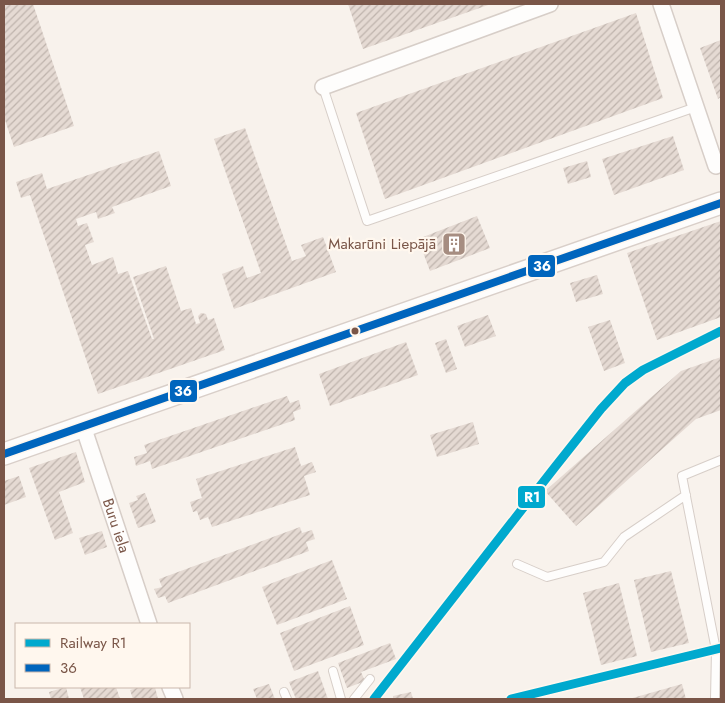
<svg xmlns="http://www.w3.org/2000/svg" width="725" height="703" font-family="Jost,sans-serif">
<defs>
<pattern id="building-hatch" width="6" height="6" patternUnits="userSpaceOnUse" patternTransform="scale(1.25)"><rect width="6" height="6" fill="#e5dad3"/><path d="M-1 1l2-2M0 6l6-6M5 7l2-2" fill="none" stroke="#bfb4ad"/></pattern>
</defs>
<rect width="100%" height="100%" fill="#f8f2ec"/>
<path fill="url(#building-hatch)" d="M4,4h29l41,122 -60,21 -10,-30z
M348,4h143l-128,45z
M636,13l27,85 -278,101 -29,-86z
M721,40v57l-3,2 -18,-51z
M245,128l47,133 14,-5 -5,-11 22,-8 13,35 -102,37 -12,-35 21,-8 4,12 14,-5 -47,-134z
M673,136l11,34 -70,25 -12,-36z
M159,151l12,35 -59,21 3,6 -17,6 -2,-7 -20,7 2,7 9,-3 7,19 -9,3 7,20 21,-8 5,17 10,-3 24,68h2l-21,-62 33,-11 15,45 10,-3 5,16 4,-1 -2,-7 3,-3 5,1 2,6 6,-2 11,32 -127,44 -68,-199 -9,3 -5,-16 26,-9 5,16z
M587,161l4,16 -23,7 -5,-16z
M477,216l13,32 -60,23 -12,-32z
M721,221v96l-64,23 -30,-87z
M597,275l6,19 -27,8 -6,-19z
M488,315l8,21 -31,11 -8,-21z
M610,320l15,43 -21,8 -16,-44z
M446,339l11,30 -11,4 -11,-30z
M406,342l12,33 -88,31 -11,-32z
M721,357v53l-25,9 -120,107 -31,-35 136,-120z
M287,396l3,7 9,-3 2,9 -8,3 2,8 -143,49 -2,-8 -14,5 -2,-9 13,-4 -3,-8z
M473,422l6,22 -42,13 -7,-22z
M295,447l6,19 11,-4 4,10 -12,4 6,19 -98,32 -4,-10 -8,3 -3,-9 -4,1 -3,-10 12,-4 -6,-19z
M76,452l9,30 -26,10 14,41 -18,7 -26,-72z
M19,476l7,21 -22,8v-24z
M145,493l11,29 -18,6 -9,-25 9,-3 -2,-4z
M300,527l2,6 10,-3 3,9 -9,3 3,9 -141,52 -3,-7 -7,2 -4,-9 8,-2 -3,-8z
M102,531l5,16 -22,8 -6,-17z
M332,560l15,39 -70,26 -15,-38z
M671,571l18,72 -38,9 -17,-72z
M619,583l18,73 -36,9 -18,-72z
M350,606l14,39 -70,26 -14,-38z
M390,643l6,16 -35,13 4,9 -18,7 -9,-25z
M318,671l10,28h-32l-7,-17z
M269,684l6,15h-18l-4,-10z
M682,684l4,15h-57z
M66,687l3,12h-18l-2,-7z
M80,687h36l4,12h-36z
M140,687h15l3,12h-25l-3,-9z
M411,692l2,7h-20v-3z"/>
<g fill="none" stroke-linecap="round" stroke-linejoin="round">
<g stroke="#d7cec8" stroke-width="10">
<path id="lane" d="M323,87l44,134 329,-114
M517,564l30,13 57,-15 20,-25 62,-42
M333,671l8,28
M284,692l3,7
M354,699l16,-20
M715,699l1,-49 -34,-174 39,-16"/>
</g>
<g stroke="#d7cec8" stroke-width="18">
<g id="street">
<path d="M661,4l55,162"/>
<path d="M323,87l227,-83"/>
<path id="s1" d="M83,426l66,198"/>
<path d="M170,687l5,12"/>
</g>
</g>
<g stroke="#d9cfc9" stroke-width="24">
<path id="secondary" d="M4,454l717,-251"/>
</g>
<use href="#lane" stroke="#fefdfc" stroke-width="8"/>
<use href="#street" stroke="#fefdfc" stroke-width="15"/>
<use href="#secondary" stroke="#fefdfc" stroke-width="21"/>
<g stroke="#fff7ee" stroke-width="11">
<path id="bus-1" d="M4,454l717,-251"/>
</g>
<use href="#bus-1" stroke="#0065bd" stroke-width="8"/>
<g stroke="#fff7ee" stroke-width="12">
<path id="rail-1" d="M374,699l181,-232 46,-58 24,-26 18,-13 78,-39
M511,699l210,-51"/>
</g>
<use href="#rail-1" stroke="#00a9ce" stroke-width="9"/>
</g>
<defs>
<g id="building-square" transform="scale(1.25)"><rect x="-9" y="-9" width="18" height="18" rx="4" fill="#a68d81" stroke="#fff7ee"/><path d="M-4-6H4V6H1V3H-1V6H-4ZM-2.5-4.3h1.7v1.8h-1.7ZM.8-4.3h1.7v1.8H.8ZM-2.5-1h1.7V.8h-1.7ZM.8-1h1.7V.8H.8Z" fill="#fff"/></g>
</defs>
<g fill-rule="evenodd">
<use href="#building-square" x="454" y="244"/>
</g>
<circle fill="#7a5648" stroke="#fff7ee" stroke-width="2" cx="355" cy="331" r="4.5"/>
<g text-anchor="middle" stroke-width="4.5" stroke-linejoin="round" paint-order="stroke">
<g font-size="15" fill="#7a5648" stroke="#fff7ee" text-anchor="end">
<text x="436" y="249">Makarūni Liepājā</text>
</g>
<g font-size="15" fill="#7a5648" stroke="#fff7ee">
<text dy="5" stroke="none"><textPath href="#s1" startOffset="105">Buru iela</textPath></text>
</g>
</g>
<g stroke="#fff7ee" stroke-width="2">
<rect x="527" y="254" width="29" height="24" rx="5" fill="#0065bd"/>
<rect x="169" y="379" width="29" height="24" rx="5" fill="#0065bd"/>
<rect x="517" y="485" width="29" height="24" rx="5" fill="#00a9ce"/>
</g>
<g font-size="14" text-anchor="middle" font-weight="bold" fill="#fff">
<text x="542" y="271">36</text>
<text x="183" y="396">36</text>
<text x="532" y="502">R1</text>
</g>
<rect width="725" height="703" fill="none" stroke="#7a5648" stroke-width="10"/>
<rect x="15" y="623" width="175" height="65" fill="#fff7ee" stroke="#cab7ac"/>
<rect x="25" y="639" width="25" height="8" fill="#00a9ce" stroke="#cab7ac"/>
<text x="60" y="648" font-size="15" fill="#7a5648">Railway R1</text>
<rect x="25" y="664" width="25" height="8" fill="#0065bd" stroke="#cab7ac"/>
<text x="60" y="673" font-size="15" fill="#7a5648">36</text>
</svg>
